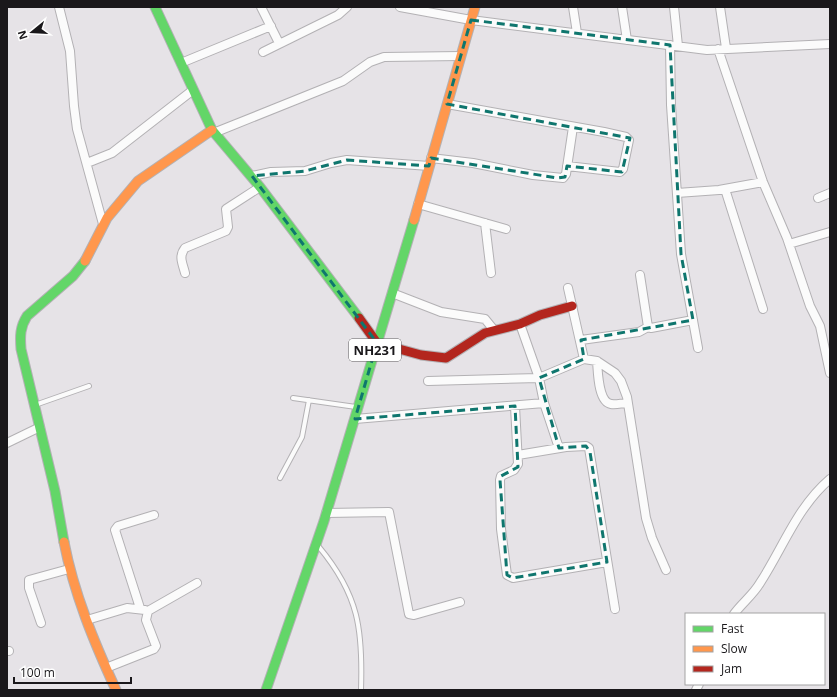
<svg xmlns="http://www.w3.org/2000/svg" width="837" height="697" font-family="'Open Sans',sans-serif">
<rect width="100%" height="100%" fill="#e6e3e7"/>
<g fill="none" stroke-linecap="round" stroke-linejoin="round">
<g stroke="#b3b1b4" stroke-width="6">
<path id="lane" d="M293,398l63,9
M35,405l54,-19
M280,478l22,-41 7,-37
M319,547c40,48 44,83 42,143"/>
</g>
<g stroke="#b3b1b4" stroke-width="10">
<path id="street" d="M59,7l11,44 4,55 3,23 26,95
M261,7l18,36
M400,7l71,13 236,30 123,-6
M573,7l4,26
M622,7l5,33
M674,7l4,39
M720,7l6,41
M670,45l1,60 10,149 17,94
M718,49l45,133 24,56 23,68 10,20 10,47
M263,52l75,-37 9,-8
M181,63l90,-37
M447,104l157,28 22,5 3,3 -6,29 -3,3 -53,-6
M216,132l127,-51 27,-19 14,-5 77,-1
M431,158l42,5 60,12 30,3 3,-4 7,-47
M87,163l25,-10 81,-63
M252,176l19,-4 34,-1 26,-8 16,-3 82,6
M725,189l38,120
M677,193l42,-3 44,-8
M818,198l12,-5
M418,204l88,25
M485,223l6,50
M789,244l41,-12
M185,273c-2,-9 -7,-16 0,-25l41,-17 2,-4 -2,-18 34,-22
M640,275l8,52 3,1 42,-8
M568,288l16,71
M392,293l49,19 44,7 9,11
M520,324l19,54 5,25 15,45
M581,340l58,-8 9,-5
M597,361c1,11 1,41 14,43 5,1 11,-1 16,-1
M428,381l111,-3 45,-19 13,2 18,12 6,8 6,16 19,121 6,20 14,32
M515,406l3,58 -4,6 -13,6 -1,4 1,49 6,46 6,3 94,-16
M355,419l189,-16
M7,443l33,-16
M518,455l48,-8 20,-1 3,2 26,161
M326,513l63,-1 20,102 5,1 46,-13
M140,608l-25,-78 3,-4 36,-11
M734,614c8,-11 19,-19 26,-31 23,-35 37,-76 70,-104
M87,620l40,-12 18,2
M41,623l-12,-35v-8l40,-11
M7,651h2
M106,668l48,-19 2,-3 -10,-26 2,-9 49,-28
M696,690l3,-6"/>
</g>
<g stroke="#b3b1b4" stroke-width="11">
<path id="fast" d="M155,7l57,123 48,57 99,131
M64,542l-9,-51 -34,-142c-1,-13 -1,-22 6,-33l46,-40 12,-15
M266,690l58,-169 90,-301"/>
</g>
<g stroke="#b3b1b4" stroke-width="11">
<path id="slow" d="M414,220l61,-213
M85,261l22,-43 31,-37 74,-51
M64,542c10,52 30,100 52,148"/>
</g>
<g stroke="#b3b1b4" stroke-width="11">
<path id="jam" d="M359,318l18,25 44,12 25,3 39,-25 35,-9 20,-9 32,-9"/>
</g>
<use href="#lane" stroke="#fbfbfb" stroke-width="4"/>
<use href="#street" stroke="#fbfbfb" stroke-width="8"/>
<use href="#fast" stroke="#63d668" stroke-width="9"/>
<use href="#slow" stroke="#ff974d" stroke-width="9"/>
<use href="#jam" stroke="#b3261e" stroke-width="9"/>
</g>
<path fill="none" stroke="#0f766e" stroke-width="3" stroke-dasharray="8 5" stroke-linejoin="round" d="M471,20l199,25 11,209 12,66 -112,20 3,19 -45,19 20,70 27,-2 4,6 17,110 -94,16 -6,-3 -7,-95 1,-4 17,-9 -3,-61 -160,13 22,-76 -125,-167 53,-5 42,-11 82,6 2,-8 127,20 7,-1 2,-11 55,6 8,-34 -183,-34z"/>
<g text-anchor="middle" stroke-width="3.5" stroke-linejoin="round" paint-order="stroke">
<rect fill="#fff" stroke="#5f5d5f" stroke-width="1" x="349" y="339" width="52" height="22" rx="3"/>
<g font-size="13" font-weight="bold" fill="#1a181b">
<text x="375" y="355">NH231</text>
</g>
</g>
<rect width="837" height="697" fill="none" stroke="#1a181b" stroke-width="16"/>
<rect x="685" y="613" width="140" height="72" fill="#ffffff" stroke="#a3a3a4"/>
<rect x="693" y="626" width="20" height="6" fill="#63d668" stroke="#a3a3a4"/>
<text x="721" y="633" font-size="12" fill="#1a181b">Fast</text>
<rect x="693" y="646" width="20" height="6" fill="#ff974d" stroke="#a3a3a4"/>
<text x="721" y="653" font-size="12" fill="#1a181b">Slow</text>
<rect x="693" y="666" width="20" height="6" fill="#b3261e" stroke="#a3a3a4"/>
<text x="721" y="673" font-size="12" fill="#1a181b">Jam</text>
<g transform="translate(32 32) rotate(252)" stroke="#ffffff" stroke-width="3" paint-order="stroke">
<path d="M0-3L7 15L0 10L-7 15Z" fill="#1a181b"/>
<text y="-6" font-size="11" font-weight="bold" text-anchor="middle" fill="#1a181b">N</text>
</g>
<path d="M14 677v6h117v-6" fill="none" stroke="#1a181b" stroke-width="2"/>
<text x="20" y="677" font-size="12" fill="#1a181b" stroke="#ffffff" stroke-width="3" paint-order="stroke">100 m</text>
</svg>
